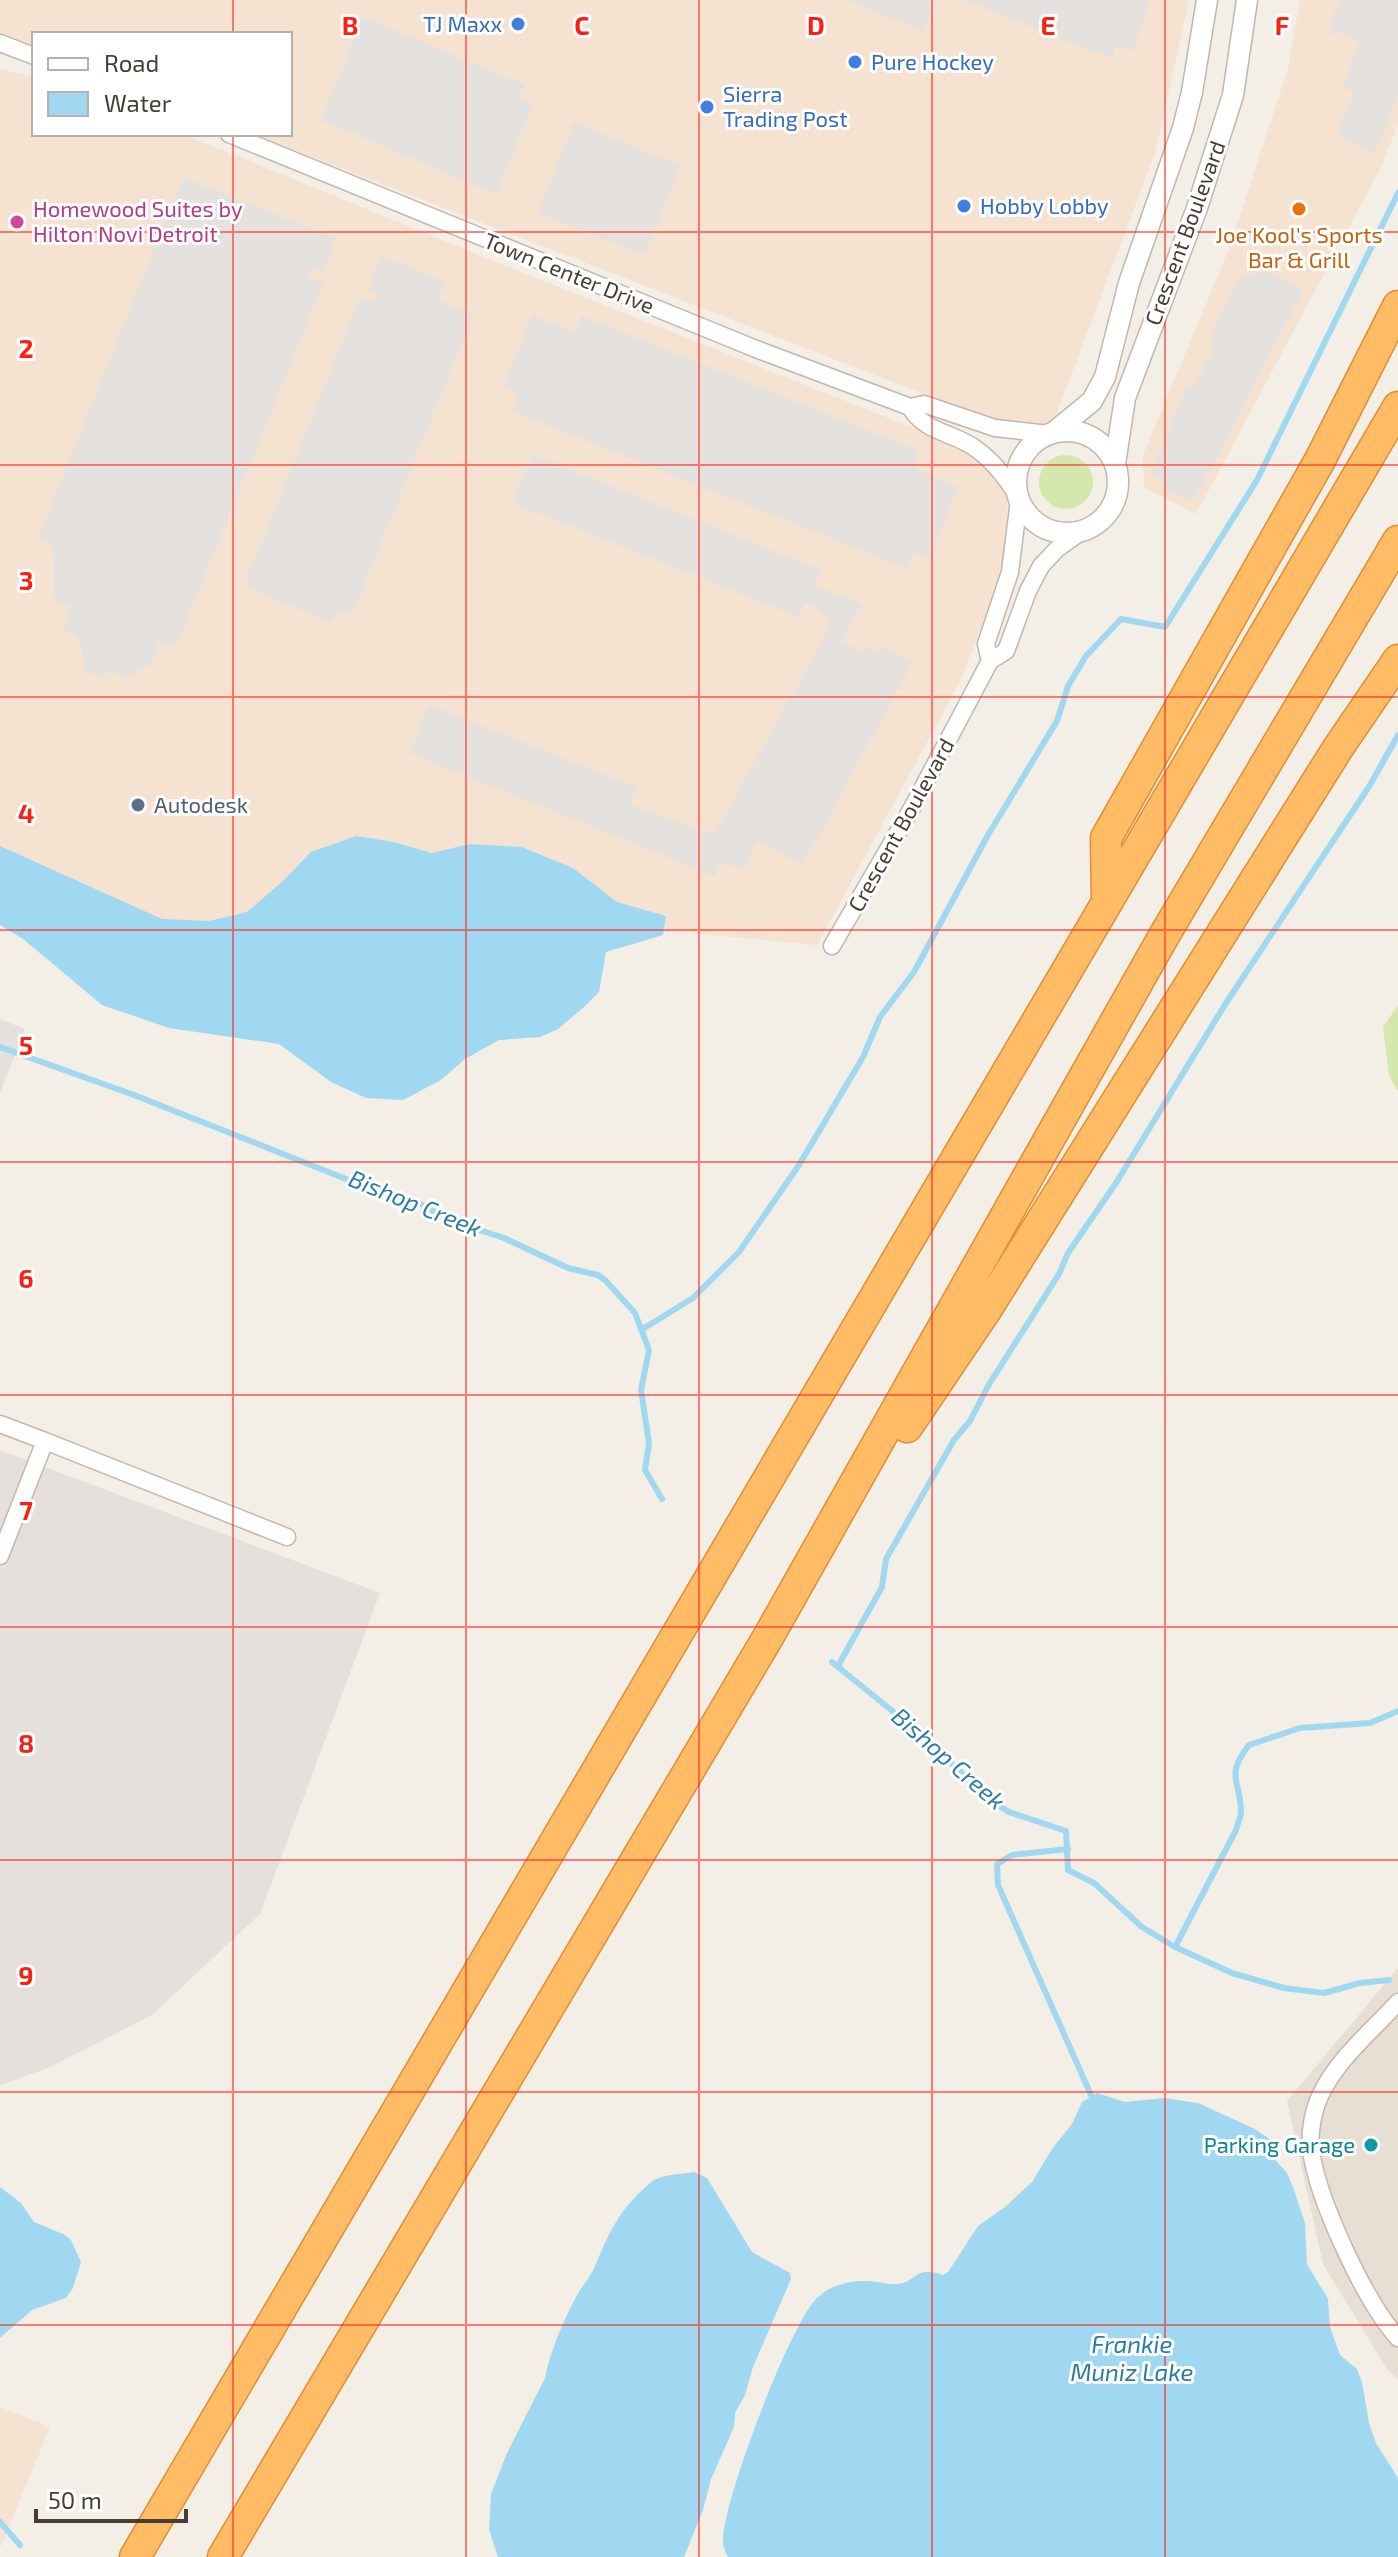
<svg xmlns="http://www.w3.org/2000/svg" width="1398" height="2557" font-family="'Exo 2',sans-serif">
<rect width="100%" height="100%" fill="#f3eee6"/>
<path fill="#e7dfd4" d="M1398,1968v411l-11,-10 -64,-105 -36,-163z"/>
<path fill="#f5e2d1" d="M0,0h1189l-33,150 -101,268 -25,17 -777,-301h37v-100h-256v15l-34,-13z
M1300,0h98v124l-17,43 -185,347 -52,-27 -1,-32 86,-206 59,-180z
M0,69l34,8v57h149l340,139 411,163 33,17 26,19 14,27 1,41 -15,57 -33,84 -143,264 -209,-20 -476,47 -132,-76z
M0,2407l50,20 -50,121z"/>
<path fill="#e5e0db" d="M0,1019l25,10 -25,64z
M0,1450l380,143 -120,321 -108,101 -104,53 -48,17z"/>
<path fill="#d4e8ae" d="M1039 482a27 27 0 1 1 54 0a27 27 0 1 1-54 0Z
M1398,1005v87l-9,-17 -6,-48z"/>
<path fill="#e4e1de" d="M847,0h89l-13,31z
M964,0h186l-17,51 -11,-5 -8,1 -1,10 -25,-7z
M1339,0h59v97l-24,57 -38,-19 18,-42 -11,-7 17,-44 -20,-10 -13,3z
M363,17l162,68 -6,14 14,7 -37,88 -175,-74z
M574,122l106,44 -35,89 -107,-42z
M183,177l153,61 -13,34 -12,-4 -4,8 17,7 -149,365 -16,-7 -8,23 -25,14 -18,-8 -4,9 -18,-8 -8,-36 -16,-6 9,-21 -16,-8 -2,-54 -15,-7z
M381,256l63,25 -7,18 36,16 -121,301 -15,-7 -7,14 -86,-38 116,-289 16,7 2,-7 -10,-5z
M1264,271l40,19 -111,212 -28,-13v-7l-14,-7 35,-88h8l21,-42 -6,-4 28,-61z
M532,315l42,17 7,-16 338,135 -6,17 45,19 -28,71 -17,-6 -7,16 -394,-157 7,-18 -16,-6z
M532,454l290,117 -7,15 47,18 -19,37 18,11 6,-6 13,7 4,-6 28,16 -109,202 -45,-24 -15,29 -22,-8 -6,14 -306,-123 20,-48 207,82 -6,17 68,26 17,2 114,-203 -1,-12 -13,-11 -10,-2 -5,13 -288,-114z
M52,1781l71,26 -19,53 -31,-11 4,-11 -5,-3 1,-5 -35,-12z"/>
<path fill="#a1d8f1" d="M356,836l38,6 38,11 38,-9 52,3 51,21 44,34 49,14 -3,19 -57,17 -7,40 -15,15 -26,22 -18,8 -41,3 -34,19 -24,21 -38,20 -37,-2 -35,-16 -52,-38 -110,-16 -67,-23 -79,-66 -23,-14v-79l162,73 47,2 38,-9 35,-30 29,-30z
M1097,2093l28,9 39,-4 34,5 57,26 16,11 -1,14 17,19 7,17 11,33 2,41 21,35 2,28 10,28 17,14 5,13 7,41 7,20 22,35v79h-670c-3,-5 -5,-11 -5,-17 0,-39 67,-216 94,-242 13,-13 33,-18 51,-17 9,0 20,4 30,3 21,-3 16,-19 45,-9l5,-3 30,-46 27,-19 27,-25 20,-33 20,-25 10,-22z
M694,2172l13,6 45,74 38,21 1,6 -38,88 -8,28 -10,18 -1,14 -23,52 -8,31 -19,47h-186l-9,-27 2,-36 16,-41 38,-75c5,-25 20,-63 34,-86 5,-8 12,-16 16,-26 15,-35 23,-55 53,-81 12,-12 30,-10 46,-13z
M0,2187l21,16 13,19 29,12 8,6 10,22 -8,26 -7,10 -34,12 -32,28z"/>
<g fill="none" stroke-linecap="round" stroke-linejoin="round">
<path stroke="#a1d8f1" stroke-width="6" d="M0,1047l134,48 245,97 38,10 32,18 55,18 64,30 30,7 8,6 29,32 14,37 -8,40 8,53 -4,27 17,29
M641,1330l52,-32 46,-46 60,-87 64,-108 17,-40 34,-45 74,-137 69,-114 11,-35 18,-30 35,-37 44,8 92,-147 141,-287
M832,1662l85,69 72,68 20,13 57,19 2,39 26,13 48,44 33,20 57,26 52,15 40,5 36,-10 29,-3
M838,1666l44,-79 4,-28 68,-119 16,-19 18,-35 71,-112 9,-21 48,-70 110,-180 144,-218 28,-50
M1068,1849l-56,6 -15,9 1,21 93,210
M1175,1947l61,-117c1,-5 5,-13 5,-18 0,-32 -17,-35 8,-67l51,-17 70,-5 28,-12
M0,2522l20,23"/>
<g stroke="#c2b7ab" stroke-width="19">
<path id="minor" d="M0,43l34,13
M229,134l527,215 154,58 14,-3 71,24 54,6
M910,407c13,24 40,25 62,39 20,13 34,31 46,51
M990,661l-4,-17 24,-72 9,-72
M832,946l80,-138 78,-147 16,-10 22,-60 13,-25 16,-17 25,-18
M0,1424l45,17 -45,115
M45,1441l242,96
M1398,2002c-26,29 -62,58 -78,94 -7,15 -11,37 -9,54 6,48 54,152 87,188"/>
</g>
<g stroke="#c2b7ab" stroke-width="23">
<path id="tertiary" d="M1016 482a51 51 0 1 1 102 0a51 51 0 1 1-102 0Z
M1053,433l39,-32 13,-24 24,-94 54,-155 9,-36 15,-92
M1115,464l10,-66 72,-190 36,-113 14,-95"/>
</g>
<g stroke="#df8e34" stroke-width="33">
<path id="motorway" d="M1107,901l-1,-63 214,-378 78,-154
M907,1427l79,-117 352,-562 60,-88
M135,2557l1263,-2150
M223,2557l544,-918 398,-705 233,-393"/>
</g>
<use href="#minor" stroke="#fff" stroke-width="16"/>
<use href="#tertiary" stroke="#fff" stroke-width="20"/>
<use href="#motorway" stroke="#ffbc65" stroke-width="30"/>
</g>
<path fill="none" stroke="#fc1f14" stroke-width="2" stroke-opacity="0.55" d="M233,0v34M466,0v2557M699,0v2557M932,0v2557M1165,0v2557M233,134v2423M0,232h1398M0,465h1398M0,697h1398M0,930h1398M0,1162h1398M0,1395h1398M0,1627h1398M0,1860h1398M0,2092h1398M0,2325h1398"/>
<g fill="#3f7fe0" stroke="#fff" stroke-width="3">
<circle cx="518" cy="24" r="8"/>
<circle cx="855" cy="62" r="8"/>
<circle cx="707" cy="107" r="8"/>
<circle cx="964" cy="206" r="8"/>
</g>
<circle fill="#e8710a" stroke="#fff" stroke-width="3" cx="1299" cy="209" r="8"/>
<circle fill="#d1479c" stroke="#fff" stroke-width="3" cx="17" cy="222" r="8"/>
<circle fill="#5c6f8a" stroke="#fff" stroke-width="3" cx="138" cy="805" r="8"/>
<circle fill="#0f9aa8" stroke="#fff" stroke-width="3" cx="1371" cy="2145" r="8"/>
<g text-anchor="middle" stroke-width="6" stroke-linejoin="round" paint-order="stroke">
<g font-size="22" fill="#366cbe" stroke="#fff" text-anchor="start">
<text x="502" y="32" text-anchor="end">TJ Maxx</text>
<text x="871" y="70">Pure Hockey</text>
<text x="723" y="102">Sierra<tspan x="723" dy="25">Trading Post</tspan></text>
<text x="980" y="214">Hobby Lobby</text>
</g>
<g font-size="22" fill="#b23c85" stroke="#fff" text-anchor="start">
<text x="33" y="217">Homewood Suites by<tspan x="33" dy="25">Hilton Novi Detroit</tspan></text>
</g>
<g font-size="22" fill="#463e35" stroke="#fff">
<text transform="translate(1185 233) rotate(-70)" y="8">Crescent Boulevard</text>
<text transform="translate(569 273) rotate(22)" y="8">Town Center Drive</text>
<text transform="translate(901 825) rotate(-61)" y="8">Crescent Boulevard</text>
</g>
<g font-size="22" fill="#c56008" stroke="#fff">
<text x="1299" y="243">Joe Kool's Sports<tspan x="1299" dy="25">Bar &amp; Grill</tspan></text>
</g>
<g font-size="22" fill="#4e5e75" stroke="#fff" text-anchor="start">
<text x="154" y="813">Autodesk</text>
</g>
<g font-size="22" fill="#0d838f" stroke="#fff" text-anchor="end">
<text x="1355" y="2153">Parking Garage</text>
</g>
<g font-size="24" font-style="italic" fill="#2a7ca3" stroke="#fff">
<text transform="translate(415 1204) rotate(22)" y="8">Bishop Creek</text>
<text transform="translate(948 1759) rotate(41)" y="8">Bishop Creek</text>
<text x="1132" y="2353">Frankie<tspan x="1132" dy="28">Muniz Lake</tspan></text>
</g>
</g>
<g font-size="26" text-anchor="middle" font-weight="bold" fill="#fc1f14" stroke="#fff" stroke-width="6" stroke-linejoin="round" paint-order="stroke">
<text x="350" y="35">B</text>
<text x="582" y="35">C</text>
<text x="816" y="35">D</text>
<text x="1048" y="35">E</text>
<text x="1282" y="35">F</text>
<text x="26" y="358">2</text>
<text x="26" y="590">3</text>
<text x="26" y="823">4</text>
<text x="26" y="1055">5</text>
<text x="26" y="1288">6</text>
<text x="26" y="1520">7</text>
<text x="26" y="1753">8</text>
<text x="26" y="1985">9</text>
</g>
<rect x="32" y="32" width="260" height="104" fill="#ffffff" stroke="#b5b2ae" stroke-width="2"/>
<rect x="48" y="58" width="40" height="12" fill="#ffffff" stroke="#b5b2ae" stroke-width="2"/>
<text x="104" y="72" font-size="24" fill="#463e35">Road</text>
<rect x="48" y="92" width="40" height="24" fill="#a1d8f1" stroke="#b5b2ae" stroke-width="2"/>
<text x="104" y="112" font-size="24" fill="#463e35">Water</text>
<path d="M36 2509v12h150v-12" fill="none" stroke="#463e35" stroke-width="4"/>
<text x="48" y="2509" font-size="24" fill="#463e35" stroke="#ffffff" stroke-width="6" paint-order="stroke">50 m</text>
</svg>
